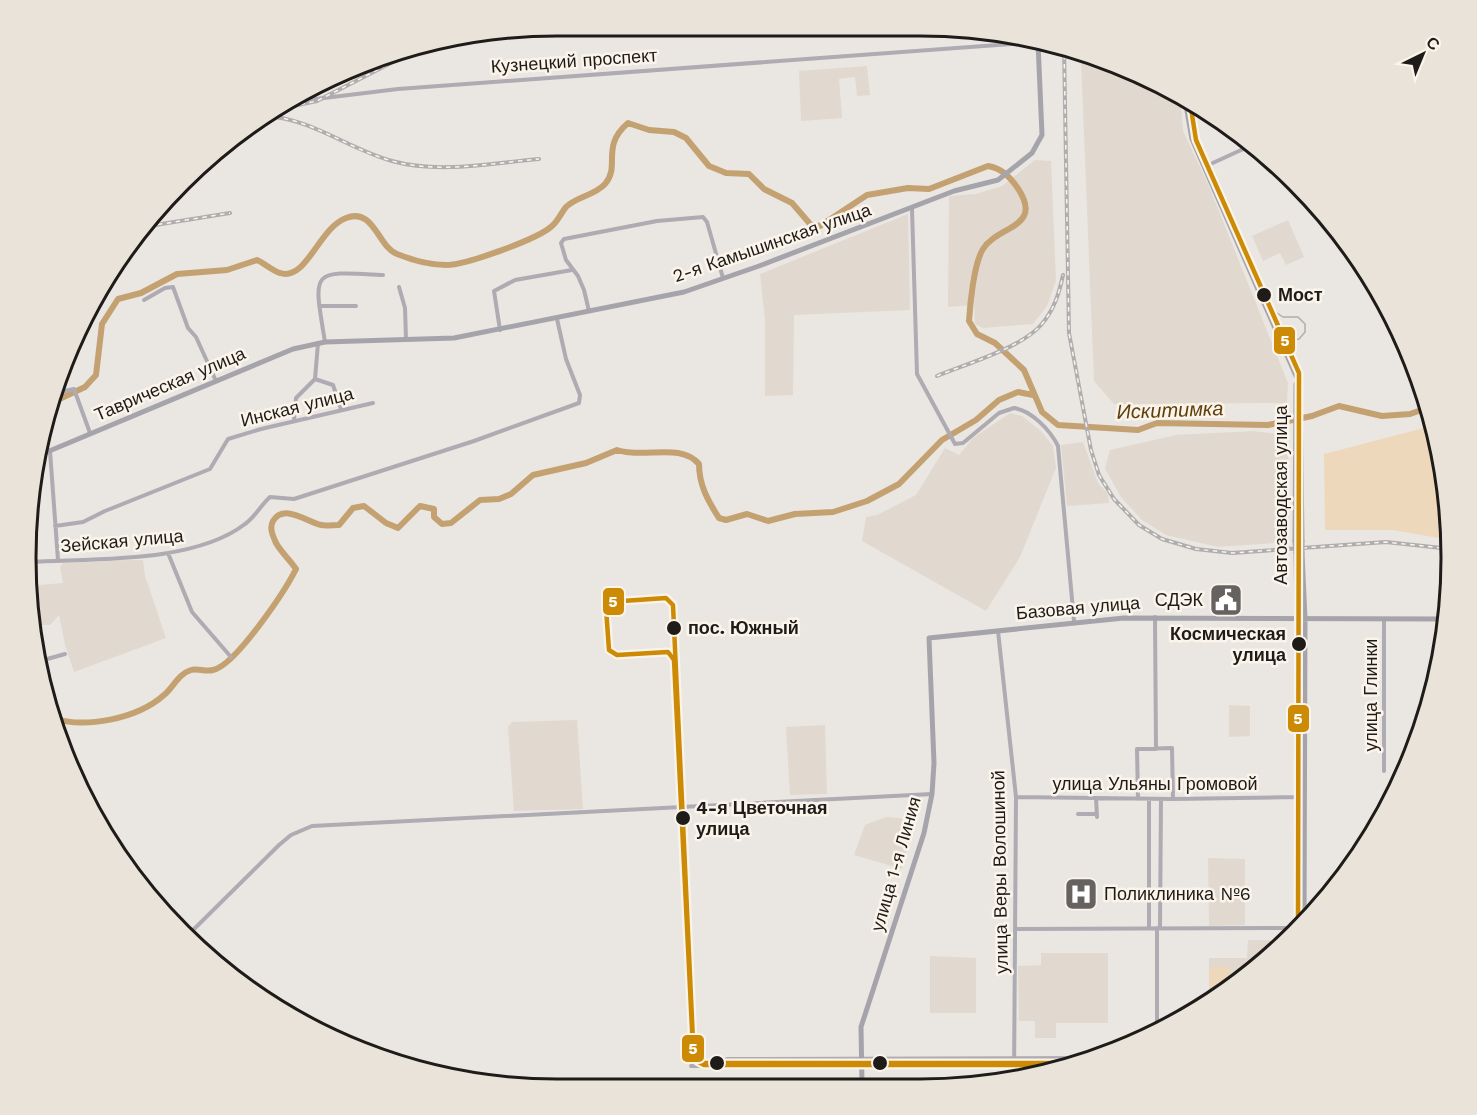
<svg xmlns="http://www.w3.org/2000/svg" width="1477" height="1115" font-family="'Work Sans',sans-serif">
<rect width="100%" height="100%" fill="#eae6e2"/>
<path fill="#e1d9cf" d="M1098,59l57,22 25,15 3,35 25,53 80,199 -1,20 -173,1 -20,-23 -13,-320z
M867,66l3,29 -13,1 -2,-19 -16,2 3,39 -41,3 -2,-50z
M1035,160l16,1 5,120 -9,25 -14,18 -50,4 -8,-4 -1,-19 -26,2 1,-111 27,-2 26,-8z
M908,214l2,96 -116,5 -1,80 -28,1v-76l-5,-46z
M1288,220l16,37 -18,8 -6,-12 -17,8 -11,-25z
M1010,413l12,3 19,15 12,15 3,22 -36,89 -34,54 -124,-70 4,-24 11,-2 39,-20 29,-47 14,7 14,-17z
M1253,431l35,4 1,107 -71,5 -52,-12 -24,-15 -21,-23 -16,-28 5,-19 66,-15z
M1083,442l15,41 10,11 1,9 -42,3 -6,-61z
M128,560h15l2,16 21,62 -92,34 -9,-27 -6,-30 -9,10h-17l-6,-39 36,-3 -3,-16 3,-4z
M1229,705l21,1v30l-21,1z
M577,720l6,89 -69,2 -6,-84 4,-5z
M825,725l2,69 -37,1 -4,-68z
M886,817l13,1 15,5 -12,46 -48,-14 11,-30z
M1208,858l37,1v66l-36,1z
M1248,940h32v7l-71,56v-45h38z
M1041,953h67v70h-52v15h-21v-17h-16l-1,-55 23,-1z
M930,956l46,2v55h-46z"/>
<path fill="#eed8bc" d="M1424,428l18,36 8,76 -57,-10h-68l-1,-76z
M1216,966l14,2 2,18 -22,16 -1,-33z"/>
<g fill="none" stroke-linecap="round" stroke-linejoin="round">
<path stroke="#c4a171" stroke-width="6" d="M53,402l32,-15 11,-12 6,-51 16,-25 23,-6 36,-19 50,-4 30,-10c7,3 16,11 23,13 26,9 39,-45 66,-55 28,-11 32,29 51,36 15,6 32,11 49,11 20,0 92,-26 106,-39 6,-5 9,-13 14,-19 11,-11 28,-11 39,-23 16,-18 -5,-37 23,-61l21,7 25,2 12,6 23,28 17,7 23,1 15,15 28,14 19,22 9,1 47,-31 41,-7 21,1 59,-23c13,2 21,10 29,21 28,41 -19,38 -34,62 -9,14 -13,55 -14,72l8,13 18,9 29,27 18,42 16,13 80,5 19,-7 111,2 44,-9 27,-10 43,10 28,-2 17,-6
M52,718c33,11 85,1 112,-23 9,-7 14,-21 27,-25 6,-2 15,2 22,0 22,-4 72,-79 83,-101 -6,-9 -15,-17 -20,-26 -3,-7 -7,-15 -3,-22 11,-18 34,1 48,4 5,1 12,0 18,0l14,-17 11,-2 22,17 12,5 22,-22 14,3v8l8,7 9,-1 29,-23 19,-1 12,-5 22,-19 53,-12 31,-13c28,9 63,-8 82,14 0,21 9,37 20,54l7,2 21,-6 21,7 27,-7 38,-2 34,-11 32,-17 43,-44 34,-20 23,-20 19,-8 15,3"/>
<path stroke="#aeabb2" stroke-width="4" d="M283,103l115,-14 640,-47
M1204,167l48,-22
M912,209l5,165 38,70 8,-1 36,-30 15,-5c18,3 36,22 44,38l16,175
M399,287l6,21 1,31
M144,300l21,-12 8,-1 15,41 8,9 20,44
M319,306h37
M589,311l-5,-21 -6,-14 -12,-16 -5,-17 3,-4 93,-18 46,-4 4,5 16,56
M500,330l-6,-39 21,-11 57,-10
M325,342c-12,-73 -15,-71 58,-67
M315,379l18,6 8,24
M56,393l18,-4 16,44
M294,420l2,-22 19,-19 3,-36
M50,451l8,109
M55,526l28,-4 22,-11 105,-42 18,-30 33,-10 112,-26
M168,553l24,59 39,45
M29,562c63,-4 164,2 216,-38 10,-7 16,-19 25,-27l24,2 180,-58 105,-38 1,-8 -14,-36 -9,-40
M1155,617l1,132
M1384,619v152
M998,631l18,166 -2,282
M40,661l25,-7
M1016,797l157,2 122,-2
M1096,798l1,19
M1138,799l-1,-50 35,-1 1,51
M1078,814h19
M1149,928v-129
M1157,928v100
M1160,928l1,-129
M1015,929l281,-1 1,-310
M186,937l93,-92 12,-10 21,-9 620,-32
M727,1059l369,-1
M691,1066h380"/>
<path stroke="#a6a4ab" stroke-width="5" d="M1185,99l7,40 108,246 2,156
M35,457l258,-108 32,-7 129,-4 230,-46 75,-26 195,-75 44,-11 34,-27 10,-18 -4,-93h8
M1295,541l1,-157
M1296,553l1,65
M1302,553l3,65 -1,306
M862,1085l-1,-58 63,-194 8,-39 2,-31 -5,-125 195,-20 321,1"/>
<path stroke="#afadae" stroke-width="1.5" d="M1274,311l9,6h15l7,7v8l-6,7 -8,1 -7,-5"/>
<g stroke="#afadae" stroke-width="4">
<path id="rail" d="M1064,46l5,287 22,117 8,25 15,24 25,26 23,14 34,10 36,4 154,-11 65,7
M274,110l43,-9 105,-54 19,-6
M266,116c47,3 82,33 126,45 47,13 100,2 147,-2
M149,226l81,-13
M937,376c29,-12 84,-28 104,-51 13,-15 18,-31 22,-50"/>
</g>
<use href="#rail" stroke="#fbf4eb" stroke-width="1.5" stroke-dasharray="4.5" stroke-linecap="butt"/>
<path stroke="#a6a4ab" stroke-width="5" d="M1295,541l1,12
M1302,553v-12"/>
<g stroke="#fbf4eb" stroke-width="9">
<path id="tram-1" d="M1190,102l6,38 103,233 -1,558
M1074,1065h-370l-7,-4 -4,-11 -19,-390 -6,-8 -51,3 -8,-5 -3,-42 2,-6 58,-4 7,7 20,436 5,19 6,3h379"/>
</g>
<use href="#tram-1" stroke="#cc8a05" stroke-width="4.5"/>
</g>
<defs>
<g id="civic-square" transform="scale(1.725)"><rect x="-9" y="-9" width="18" height="18" rx="4" fill="#65625f" stroke="#fbf4eb"/><path d="M-.6-6.5H3V-4.5H.6V-3L4-1V1h2V6H-6V1h2V-1L-.6-3ZM-1.2 2.5V6h2.4V2.5Z" fill="#fff"/></g>
<g id="hospital-square" transform="scale(1.725)"><rect x="-9" y="-9" width="18" height="18" rx="4" fill="#65625f" stroke="#fbf4eb"/><path d="M-5-5h3v3.5h4V-5h3V5h-3V1.5h-4V5h-3Z" fill="#fff"/></g>
</defs>
<g fill-rule="evenodd">
<use href="#civic-square" x="1226" y="600"/>
<use href="#hospital-square" x="1081" y="894"/>
</g>
<g fill="#1e1b18" stroke="#fbf4eb" stroke-width="2">
<circle cx="1264" cy="295" r="8"/>
<circle cx="674" cy="628" r="8"/>
<circle cx="1299" cy="644" r="8"/>
<circle cx="683" cy="818" r="8"/>
<circle cx="717" cy="1063" r="8"/>
<circle cx="880" cy="1063" r="8"/>
</g>
<g text-anchor="middle" stroke-width="5" stroke-linejoin="round" paint-order="stroke">
<g font-size="18" fill="#1e1b18" stroke="#fbf4eb">
<text transform="translate(574 61) rotate(-4)" y="6">Кузнецкий проспект</text>
<text transform="translate(772 243) rotate(-19)" y="6">2-я Камышинская улица</text>
<text transform="translate(170 384) rotate(-23)" y="6">Таврическая улица</text>
<text transform="translate(297 407) rotate(-14)" y="6">Инская улица</text>
<text transform="translate(1281 495) rotate(-90)" y="6">Автозаводская улица</text>
<text transform="translate(122 541) rotate(-5)" y="6">Зейская улица</text>
<text transform="translate(1078 608) rotate(-5)" y="6">Базовая улица</text>
<text transform="translate(1371 695) rotate(-90)" y="6">улица Глинки</text>
<text x="1155" y="790">улица Ульяны Громовой</text>
<text transform="translate(896 864) rotate(-74)" y="6">улица 1-я Линия</text>
<text transform="translate(1000 872) rotate(-91)" y="6">улица Веры Волошиной</text>
</g>
<g font-size="18" font-weight="bold" fill="#1e1b18" stroke="#fbf4eb" text-anchor="start">
<text x="1278" y="301">Мост</text>
<text x="688" y="634">пос. Южный</text>
<text x="1286" y="640" text-anchor="end">Космическая<tspan x="1286" dy="21">улица</tspan></text>
<text x="696" y="814">4-я Цветочная<tspan x="696" dy="21">улица</tspan></text>
</g>
<g font-size="18" fill="#1e1b18" stroke="#fbf4eb" text-anchor="end">
<text x="1203" y="606">СДЭК</text>
<text x="1104" y="900" text-anchor="start">Поликлиника №6</text>
</g>
<g font-size="20" font-style="italic" fill="#5f3e08" stroke="#fbf4eb">
<text transform="translate(1170 410) rotate(-2)" y="7">Искитимка</text>
</g>
</g>
<path d="M0 0H1477V1115H0ZM557 36H920A521 521 0 0 1 1441 557V558A521 521 0 0 1 920 1079H557A521 521 0 0 1 36 558V557A521 521 0 0 1 557 36Z" fill="#e9e3da" fill-rule="evenodd"/>
<path fill="none" stroke="#1e1b18" stroke-width="3" d="M557 36H920A521 521 0 0 1 1441 557V558A521 521 0 0 1 920 1079H557A521 521 0 0 1 36 558V557A521 521 0 0 1 557 36Z"/>
<g stroke="#fbf4eb" stroke-width="2">
<rect x="1273" y="326" width="23" height="29" rx="6" fill="#cc8a05"/>
<rect x="602" y="587" width="23" height="29" rx="6" fill="#cc8a05"/>
<rect x="1287" y="704" width="23" height="29" rx="6" fill="#cc8a05"/>
<rect x="681" y="1034" width="24" height="29" rx="6" fill="#cc8a05"/>
</g>
<g font-size="16" text-anchor="middle" font-weight="bold" fill="#fff">
<text x="1285" y="346">5</text>
<text x="613" y="607">5</text>
<text x="1298" y="724">5</text>
<text x="693" y="1054">5</text>
</g>
<g transform="translate(1423 54) rotate(43)" stroke="#fbf4eb" stroke-width="4.5" paint-order="stroke">
<path d="M0-4.5L10 22L0 15L-10 22Z" fill="#1e1b18"/>
<text y="-9" font-size="16" font-weight="bold" text-anchor="middle" fill="#1e1b18">С</text>
</g>
</svg>
